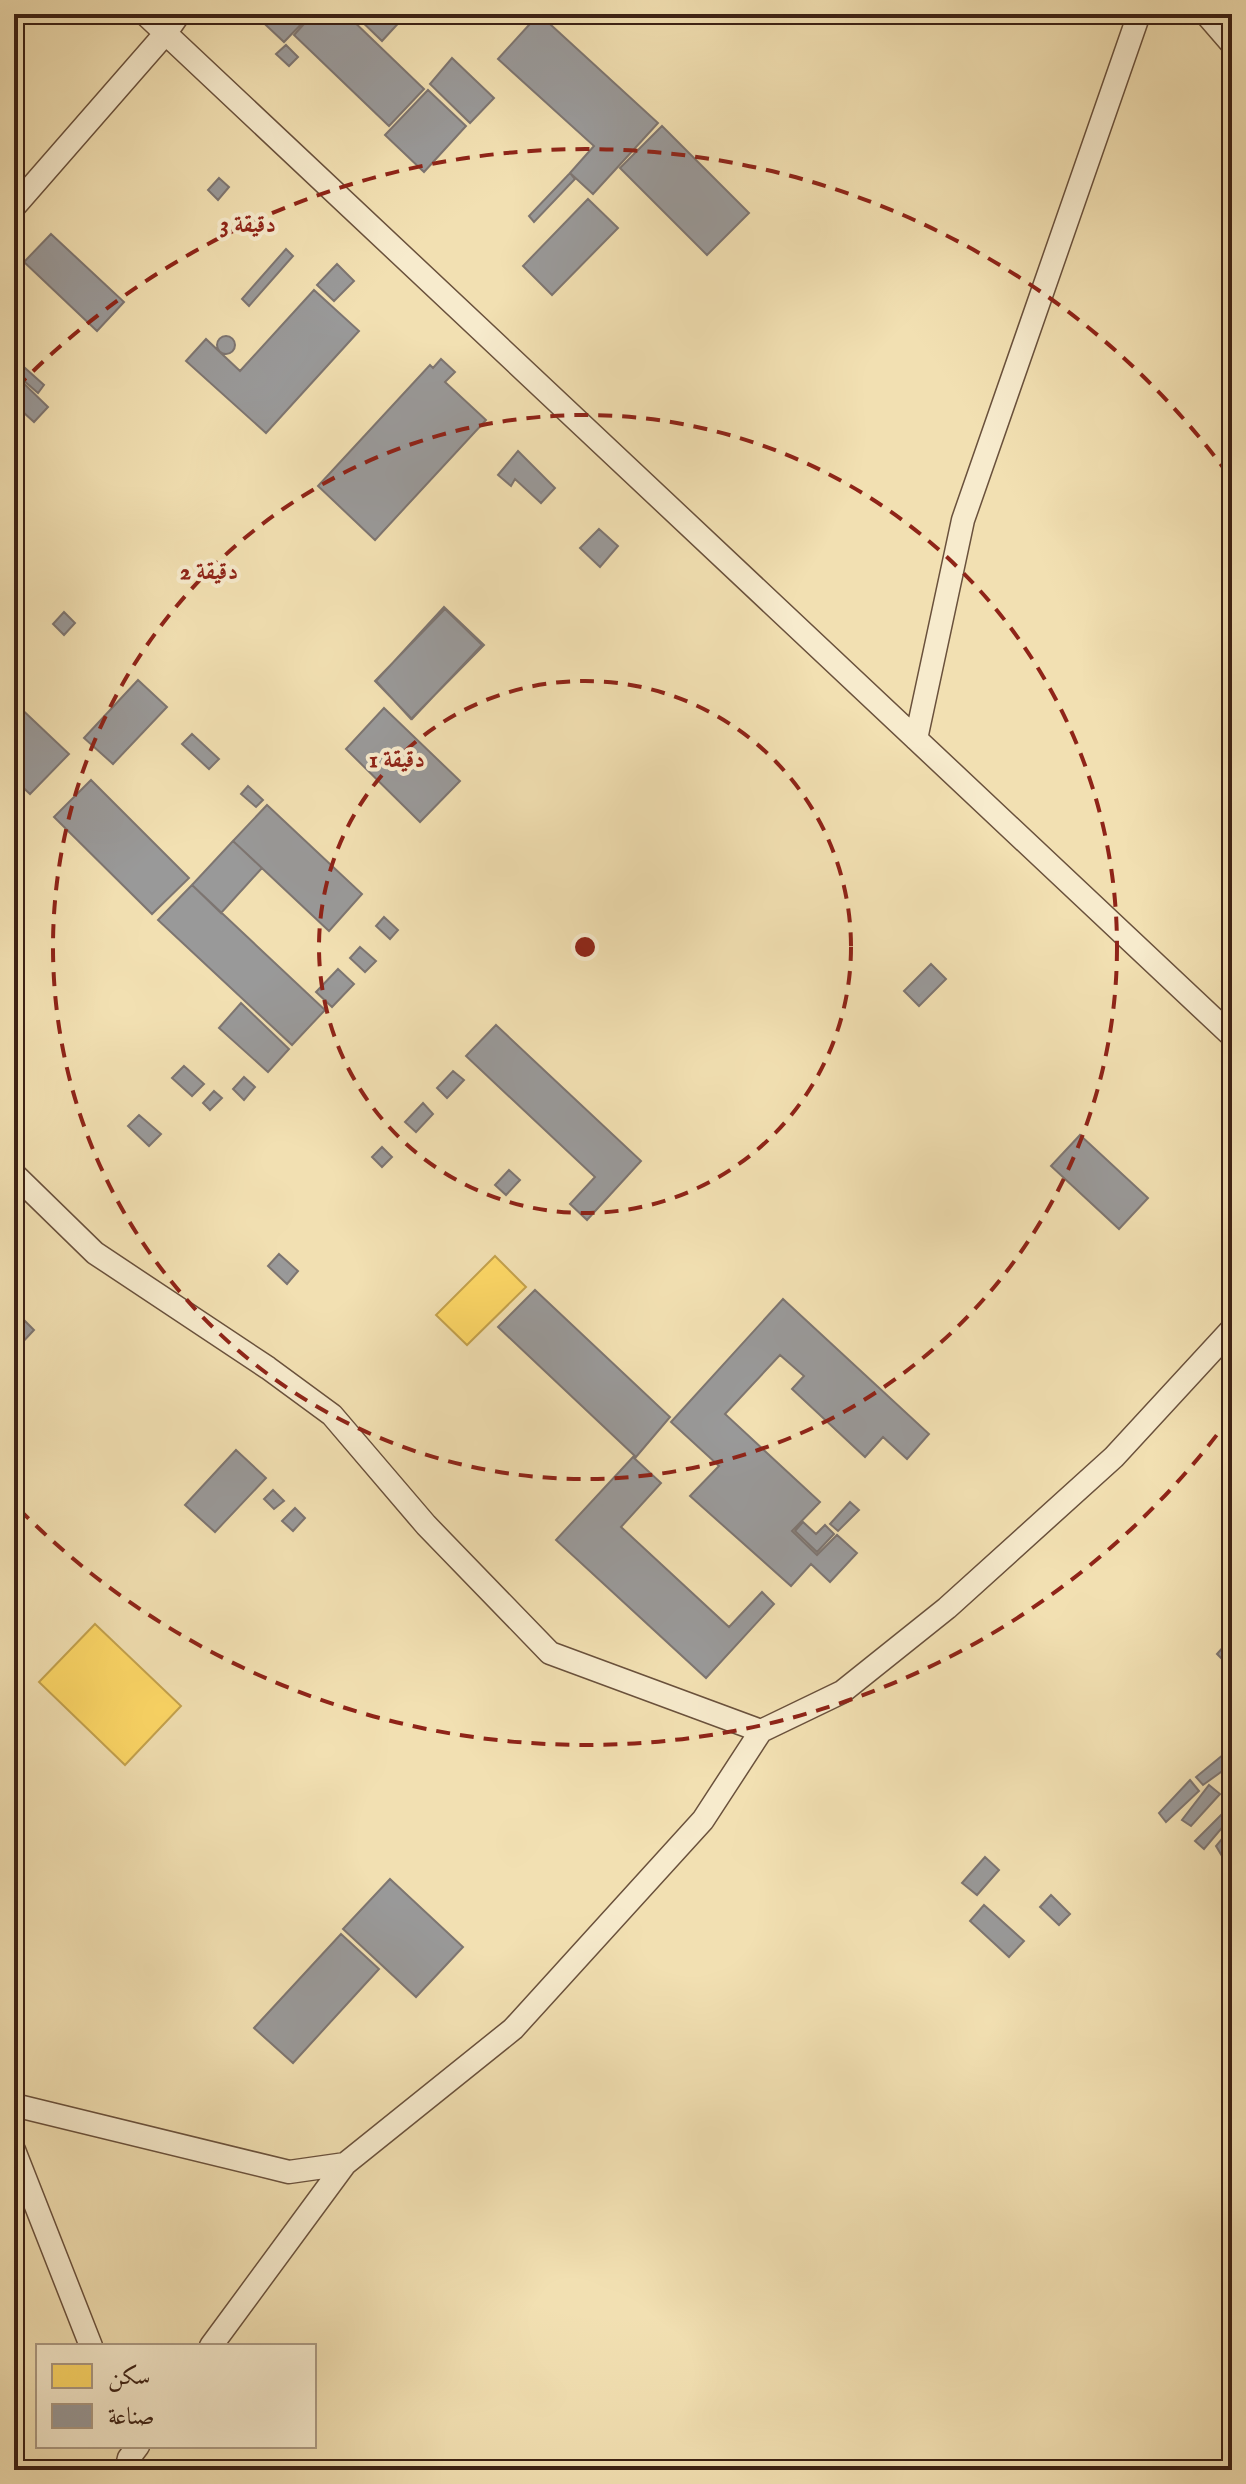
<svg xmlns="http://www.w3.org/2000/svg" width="1246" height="2484" font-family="'IM FELL English',Amiri,serif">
<rect width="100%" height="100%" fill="#f2e0b2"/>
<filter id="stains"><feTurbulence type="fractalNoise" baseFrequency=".0025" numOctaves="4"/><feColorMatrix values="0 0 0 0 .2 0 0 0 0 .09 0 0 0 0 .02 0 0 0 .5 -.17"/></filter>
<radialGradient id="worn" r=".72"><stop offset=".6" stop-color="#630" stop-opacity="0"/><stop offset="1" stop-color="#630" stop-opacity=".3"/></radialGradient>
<path fill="#ffd966" stroke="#c4a24d" stroke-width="2" d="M495,1256l31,31 -59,58 -31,-30z
M95,1624l86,82 -56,59 -86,-83z"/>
<path fill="#999" stroke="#7d7571" stroke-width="2" d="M14,14h18l-18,20z
M254,14h57l-27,28z
M313,14h33l78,75 -35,37 -95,-91z
M354,14h49l2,2 -23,25z
M539,14l119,109 -65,71 -23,-21 24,-27 -96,-87z
M286,45l12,12 -9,9 -13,-12z
M452,58l42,40 -24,25 -40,-39z
M428,90l38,36 -42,46 -39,-37z
M662,126l87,87 -42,42 -87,-87z
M570,173l5,6 -41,43 -5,-6z
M219,178l10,9 -11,13 -10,-10z
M588,199l30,29 -66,67 -29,-29z
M51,234l73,68 -27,29 -73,-69z
M286,249l7,7 -44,50 -7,-7z
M337,264l17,17 -20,20 -17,-16z
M314,290l45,41 -93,102 -80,-72 20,-22 34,32z
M217 345a9 9 0 1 1 18 0a9 9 0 1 1-18 0Z
M441,359l14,13 -10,10 41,38 -111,120 -57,-54 112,-121 3,3z
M16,360l28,25 -6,8 -24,-21z
M14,374l34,33 -14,15 -11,-10 -9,10z
M518,451l37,37 -14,15 -26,-24 -4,7 -13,-11z
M599,529l19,17 -18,21 -20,-19z
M444,607l40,38 -73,74 -35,-38z
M445,609l37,36 -70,74 -37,-38z
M64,612l11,11 -11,12 -11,-11z
M138,680l29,27 -54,57 -29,-26z
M14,702l55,52 -39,40 -16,-15z
M384,708l76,73 -40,41 -74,-73z
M192,734l27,25 -10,10 -27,-25z
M91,780l98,98 -37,36 -98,-97z
M248,786l15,14 -7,7 -15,-13z
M267,805l95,89 -33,37 -96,-90z
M233,841l29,27 -41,45 -29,-28z
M192,885l133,125 -33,35 -134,-125z
M384,917l14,13 -8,9 -14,-13z
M360,947l16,14 -11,11 -15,-14z
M931,964l15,15 -27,27 -15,-15z
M338,969l16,15 -22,23 -16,-15z
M241,1003l48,46 -21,23 -49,-44z
M496,1025l145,136 -54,59 -17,-16 25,-27 -129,-121z
M184,1066l20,18 -12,12 -20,-18z
M453,1071l11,9 -17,18 -10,-10z
M244,1077l11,10 -11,13 -11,-11z
M214,1091l8,7 -12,12 -7,-7z
M423,1103l10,11 -17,18 -11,-10z
M139,1115l22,19 -12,12 -21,-20z
M1080,1135l68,63 -29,31 -68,-63z
M382,1147l10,10 -10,10 -10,-10z
M509,1170l11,10 -14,15 -11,-10z
M279,1254l19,17 -11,13 -19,-18z
M535,1290l135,127 -34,40 -138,-130z
M783,1299l146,135 -22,25 -24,-22 -18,20 -73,-68 12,-13 -24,-21 -55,59 95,88 -28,29 25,24 20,-20 20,18 -27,29 -19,-18 -20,22 -101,-90 29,-30 -48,-44z
M25,1321l9,9 -16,17 -4,-4v-10z
M236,1450l30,28 -51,54 -30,-27z
M633,1457l28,26 -40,44 108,100 33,-35 12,12 -68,74 -150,-138z
M273,1490l11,11 -10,8 -10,-10z
M850,1502l9,8 -21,21 -8,-7z
M295,1508l10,10 -12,13 -11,-10z
M803,1522l13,12 9,-9 9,9 -17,18 -22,-21z
M1225,1645l7,7v7l-5,5 -10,-10z
M1229,1750l3,4v10l-29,21 -7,-8z
M1190,1780l9,11 -33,31 -7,-9z
M1209,1785l11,9 -29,32 -9,-6z
M1227,1809l5,7 -28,33 -9,-8z
M1232,1827v17l-10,12 -6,-10z
M985,1857l14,13 -22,25 -15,-12z
M390,1879l73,68 -47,50 -73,-68z
M1051,1895l19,19 -11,11 -19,-18z
M984,1905l40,36 -15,16 -39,-36z
M341,1934l38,35 -86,94 -39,-35z"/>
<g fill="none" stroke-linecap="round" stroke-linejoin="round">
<g stroke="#6a513c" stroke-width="25">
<path id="street" d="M145,14l1087,1022
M1206,14l26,30
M14,207l151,-173 14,-20
M916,739l47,-219 176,-506
M14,1174l81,79 173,115 64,47 94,110 124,128 211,78
M14,2105l275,67 56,-8
M14,2150l77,196
M211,2346l134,-182 168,-135 190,-209 58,-89 81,-39 105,-84 167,-151 118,-128
M126,2470l3,-12 9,-12"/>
</g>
<use href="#street" stroke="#f7ebcd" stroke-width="22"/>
</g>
<g fill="none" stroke="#8f2418" stroke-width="4" stroke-dasharray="14 10">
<circle cx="585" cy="947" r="266"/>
<circle cx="585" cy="947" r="532"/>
<path d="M1231 1416A798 798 0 0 1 16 1506M16 388A798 798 0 0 1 1231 478"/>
</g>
<circle cx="585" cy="947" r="12" fill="#8f2418" stroke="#f7ebcd" stroke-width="4"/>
<g font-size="24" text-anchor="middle" font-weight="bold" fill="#8f2418" stroke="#f7ebcd" stroke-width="8" stroke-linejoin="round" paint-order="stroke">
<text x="248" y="232">3 دقيقة</text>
<text x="209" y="579">2 دقيقة</text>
<text x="397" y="767">1 دقيقة</text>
</g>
<rect width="1246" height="2484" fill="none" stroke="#f2e0b2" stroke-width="48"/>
<rect x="16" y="16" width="1214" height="2452" fill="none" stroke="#3c2114" stroke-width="4"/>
<rect x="24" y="24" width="1198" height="2436" fill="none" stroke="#3c2114" stroke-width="2"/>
<rect x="36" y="2344" width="280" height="104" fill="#f7ebcd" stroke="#ac9a83" stroke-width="2"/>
<rect x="52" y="2364" width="40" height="24" fill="#ffd966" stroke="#ac9a83" stroke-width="2"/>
<text x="108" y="2384" font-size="24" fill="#3c2114">سكن</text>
<rect x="52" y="2404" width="40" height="24" fill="#999999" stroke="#ac9a83" stroke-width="2"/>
<text x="108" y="2424" font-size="24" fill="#3c2114">صناعة</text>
<rect width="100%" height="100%" filter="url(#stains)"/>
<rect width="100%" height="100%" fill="url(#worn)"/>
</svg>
